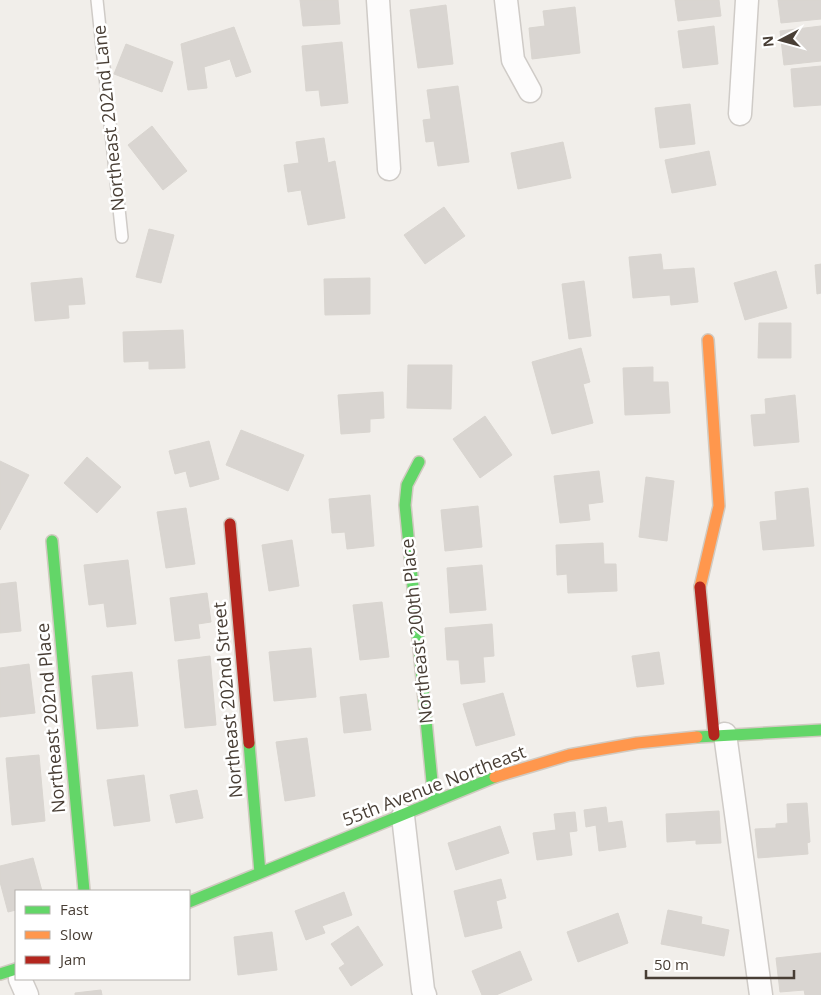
<svg xmlns="http://www.w3.org/2000/svg" width="821" height="995" font-family="'Open Sans',sans-serif">
<rect width="100%" height="100%" fill="#f1eeea"/>
<path fill="#d9d5d1" stroke="#d9d5d0" d="M300,0h38l2,24 -37,2z
M675,0h44l2,16 -43,5z
M778,0h43v19l-40,4z
M446,5l7,59 -35,4 -8,-58z
M575,7l5,46 -48,6 -3,-31 16,-2 -2,-15z
M714,26l4,38 -35,4 -5,-37z
M821,26v35l-37,4 -4,-34z
M234,27l17,45 -15,5 -6,-18 -26,8 3,21 -19,2 -7,-46z
M342,42l6,61 -27,3 -2,-16 -13,1 -4,-45z
M126,44l47,18 -11,30 -48,-18z
M821,66v39l-27,2 -3,-38z
M458,86l11,76 -31,4 -4,-25 -8,1 -3,-22 8,-1 -4,-29z
M690,104l5,40 -35,4 -5,-40z
M152,126l35,45 -24,19 -35,-45z
M324,138l4,25 7,-2 10,57 -37,7 -7,-35 -13,2 -4,-27 15,-2 -3,-21z
M563,142l8,36 -53,11 -7,-36z
M709,151l7,34 -44,8 -7,-33z
M444,207l21,29 -40,28 -21,-29z
M149,229l25,6 -13,48 -25,-6z
M661,254l2,16 31,-2 4,34 -27,3 -1,-10 -37,3 -4,-41z
M821,264v29l-4,1 -2,-29z
M776,271l11,37 -42,12 -11,-37z
M82,278l3,26 -17,1 1,13 -34,3 -4,-38z
M370,278v36l-45,1 -1,-36z
M584,281l7,55 -22,3 -7,-55z
M759,323h32v35h-33z
M183,330l2,38 -36,1v-8l-25,1 -1,-30z
M581,348l9,34 -7,2 10,39 -41,11 -20,-72z
M408,365h44l-1,44 -44,-1z
M653,367v15h15l2,31 -45,2 -2,-47z
M383,392l1,26 -14,1v13l-29,2 -3,-39z
M795,395l4,47 -45,4 -3,-31 15,-1 -1,-15z
M485,416l27,39 -32,23 -27,-39z
M241,430l63,25 -16,36 -62,-26z
M209,441l10,38 -29,8 -4,-16 -11,3 -6,-23z
M87,457l34,30 -24,26 -33,-30z
M0,461l29,14 -29,55z
M599,471l4,31 -15,2 2,16 -30,3 -6,-47z
M646,477l28,4 -7,60 -28,-4z
M808,488l6,58 -51,4 -3,-28 17,-2 -2,-28z
M370,495l4,51 -27,3 -2,-17 -13,1 -3,-34z
M478,506l4,41 -37,4 -4,-41z
M186,508l9,56 -29,4 -9,-56z
M292,540l7,46 -30,5 -7,-46z
M603,543l1,21h12l1,27 -49,2 -1,-19 -10,1 -1,-30z
M128,560l8,64 -29,3 -3,-24 -15,2 -5,-40z
M482,565l4,45 -36,3 -3,-45z
M16,582l5,49 -21,2v-49z
M207,593l4,29 -13,2 2,14 -25,3 -5,-43z
M382,602l7,55 -29,3 -7,-55z
M492,624l2,32 -11,1 2,25 -24,2 -2,-24h-12l-2,-32z
M311,648l5,49 -42,4 -5,-49z
M659,652l5,32 -27,3 -5,-31z
M210,656l6,69 -31,3 -7,-68z
M29,664l6,49 -35,4v-49z
M132,672l6,54 -41,3 -5,-53z
M503,693l12,42 -39,11 -13,-42z
M366,694l5,36 -27,3 -4,-36z
M307,738l8,58 -30,5 -9,-59z
M39,755l6,66 -33,4 -6,-67z
M144,775l6,46 -36,5 -7,-46z
M197,790l6,28 -27,5 -6,-28z
M807,803l3,39 -3,1 1,11 -50,4 -3,-29 21,-1v-4l12,-1 -1,-19z
M606,807l2,16 14,-2 4,26 -27,4 -3,-26 -10,2 -2,-17z
M719,811l2,32 -25,1v-4l-29,2 -1,-28z
M575,812l2,19 -8,1 3,23 -35,5 -4,-27 23,-3 -2,-16z
M500,826l9,27 -53,17 -8,-27z
M33,858l9,33h-26v19l-8,2 -8,-30v-16z
M501,879l5,19 -10,3 6,27 -37,9 -11,-46z
M344,892l8,23 -30,11 3,7 -19,7 -11,-29z
M668,910l34,7 -1,7 28,6 -5,26 -63,-12z
M618,913l10,30 -50,19 -11,-30z
M358,926l25,39 -32,21 -12,-18 6,-4 -14,-20z
M272,932l5,38 -39,5 -4,-38z
M520,951l12,29 -36,15h-14l-10,-24z
M821,953v42h-16l-1,-5 -24,2 -4,-34z
M101,990l1,5h-27v-2z"/>
<g fill="none" stroke-linecap="round" stroke-linejoin="round">
<g stroke="#cfcbc7" stroke-width="14">
<path id="lane" d="M97,0l25,237"/>
</g>
<g stroke="#cfcbc7" stroke-width="25">
<path id="street" d="M378,0l11,169
M506,0l7,60 17,31
M740,114l7,-114
M725,734l36,261
M403,816l20,174 2,5
M20,979l7,16"/>
</g>
<g stroke="#d1cac1" stroke-width="14">
<path id="fast" d="M419,462l-12,23 -2,20 29,297
M52,541l32,350
M697,737l124,-7
M249,743l11,130
M189,902l306,-125
M0,974l16,-5"/>
</g>
<g stroke="#d1cac1" stroke-width="14">
<path id="slow" d="M700,587l19,-81 -11,-166
M495,777l74,-22 68,-12 60,-6"/>
</g>
<g stroke="#d1cac1" stroke-width="14">
<path id="jam" d="M230,524l19,219
M700,587l14,148"/>
</g>
<use href="#lane" stroke="#fdfcfc" stroke-width="11"/>
<use href="#street" stroke="#fdfcfc" stroke-width="22"/>
<use href="#fast" stroke="#63d668" stroke-width="11"/>
<use href="#slow" stroke="#ff974d" stroke-width="11"/>
<use href="#jam" stroke="#b3261e" stroke-width="11"/>
</g>
<g text-anchor="middle" stroke-width="5" stroke-linejoin="round" paint-order="stroke">
<g font-size="18" fill="#483e35" stroke="#fff">
<text transform="translate(109 118) rotate(-96)" y="6">Northeast 202nd Lane</text>
<text transform="translate(417 631) rotate(-96)" y="6">Northeast 200th Place</text>
<text transform="translate(228 700) rotate(-95)" y="6">Northeast 202nd Street</text>
<text transform="translate(51 718) rotate(-95)" y="6">Northeast 202nd Place</text>
<text transform="translate(434 786) rotate(-21)" y="6">55th Avenue Northeast</text>
</g>
</g>
<rect x="15" y="890" width="175" height="90" fill="#ffffff" stroke="#b6b2ae"/>
<rect x="25" y="906" width="25" height="8" fill="#63d668" stroke="#b6b2ae"/>
<text x="60" y="915" font-size="15" fill="#483e35">Fast</text>
<rect x="25" y="931" width="25" height="8" fill="#ff974d" stroke="#b6b2ae"/>
<text x="60" y="940" font-size="15" fill="#483e35">Slow</text>
<rect x="25" y="956" width="25" height="8" fill="#b3261e" stroke="#b6b2ae"/>
<text x="60" y="965" font-size="15" fill="#483e35">Jam</text>
<g transform="translate(781 40) rotate(264)" stroke="#ffffff" stroke-width="4" paint-order="stroke">
<path d="M0-4L9 19L0 12L-9 19Z" fill="#483e35"/>
<text y="-8" font-size="14" font-weight="bold" text-anchor="middle" fill="#483e35">N</text>
</g>
<path d="M646 970v8h148v-8" fill="none" stroke="#483e35" stroke-width="2.5"/>
<text x="654" y="970" font-size="15" fill="#483e35" stroke="#ffffff" stroke-width="4" paint-order="stroke">50 m</text>
</svg>
